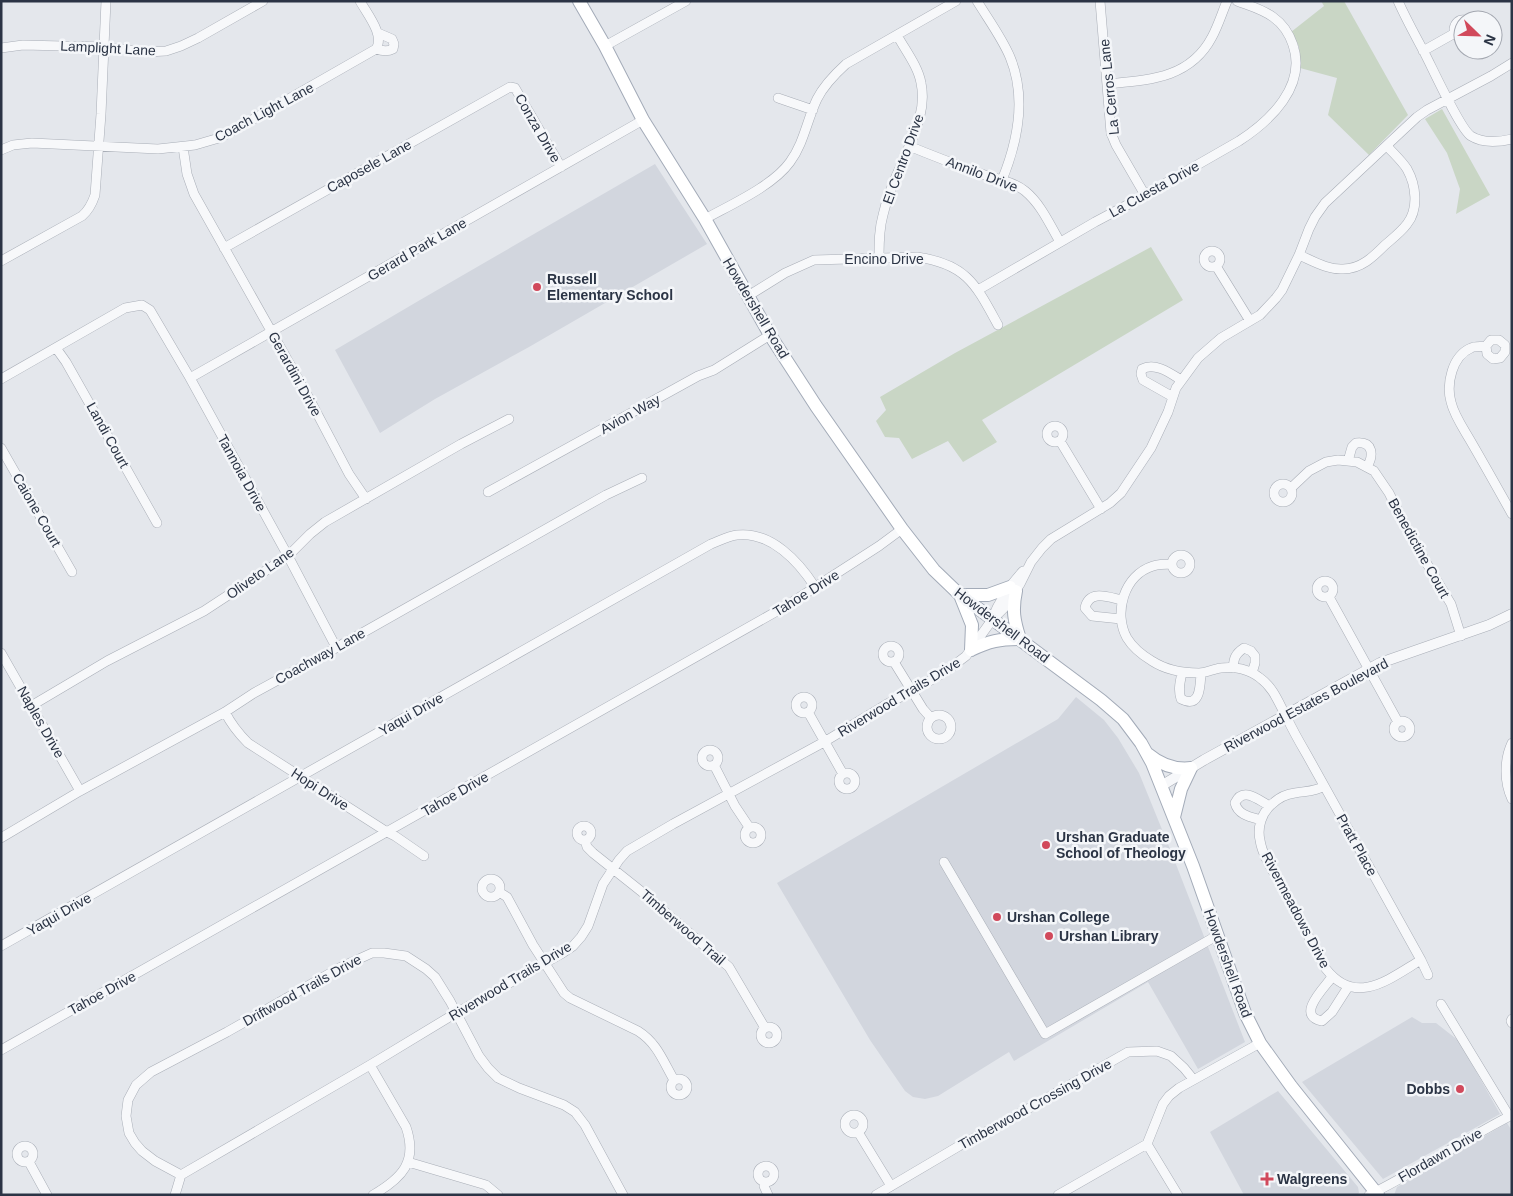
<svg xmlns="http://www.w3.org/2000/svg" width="1513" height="1196" font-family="Helvetica,sans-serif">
<rect width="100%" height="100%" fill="#e4e7ec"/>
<path fill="#d2d6de" d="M655,164l52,80 -178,103 -94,52 -55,34 -45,-83 85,-50z
M1076,697l28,23 14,18 21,35 33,81 73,188 -47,27 -50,-87 -134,79 -5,-9 -71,44 -13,3 -12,-2 -8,-6 -35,-51 -93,-157 281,-164z
M1412,1017l10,6h14l23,18 41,73 -117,65 -81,-97z
M1278,1091l80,96 1,6 -2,2h-113l-34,-63z
M1507,1123l5,8v64h-118l3,-8z"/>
<path fill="#c9d6c5" d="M1321,1h23l64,114 -39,40 -41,-40 9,-37 -37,-10 -1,-21 -8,-15 33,-26z
M1442,109l48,86 -34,19 4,-25 -13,-36 -22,-34z
M1151,247l32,53 -201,120 15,22 -34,20 -15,-21 -36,18 -13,-21 -14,-1 -9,-16 10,-11 -6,-13 75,-44z"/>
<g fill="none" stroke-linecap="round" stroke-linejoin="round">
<g stroke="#a9aeb7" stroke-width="10">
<path id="minor" d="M977,1c11,18 25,37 33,56 17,41 8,84 -8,123
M1100,1l11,132 5,12 29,50
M1398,1c8,18 17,34 26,51 8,15 36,77 47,84 11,7 28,6 41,3
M1463,38l-6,-3 -3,-6c1,-6 5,-10 11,-9
M605,46l81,-45
M1,48l22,-3 81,2 43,5 19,-1 15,-5 17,-8 65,-37
M376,49c6,2 11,3 17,0l1,-5 -2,-5 -14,-6
M1423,51l32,-18
M1107,84c41,-4 83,-5 105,-47 6,-11 10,-24 15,-36
M778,98l35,12
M909,146c24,10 48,19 73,28 15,5 30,7 43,17 16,13 25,34 35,51
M183,147l4,27 7,20 116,206 39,74 17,25
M1,150l12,-5 19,-2 126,6 37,-4 24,-7 17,-9 140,-80c9,-14 -9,-35 -16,-48
M705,219c25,-14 68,-33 85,-57 14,-19 17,-42 27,-63 7,-14 18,-25 29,-35l110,-63
M224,248l286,-161 5,1 46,79
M1204 259a8 8 0 1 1 16 0a8 8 0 1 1-16 0Z
M1299,255c14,6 29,15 44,14 18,0 30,-12 42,-24 7,-6 16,-13 22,-21 12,-15 9,-39 0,-55 -5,-8 -14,-16 -20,-23
M879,258c0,-15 0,-29 4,-43 4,-18 12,-37 20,-54 10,-25 24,-50 18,-78 -3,-17 -16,-33 -24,-48
M1,261l81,-45c7,-6 10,-12 13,-21l6,-81 5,-113
M1216,266l34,55
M978,290l117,-68 34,-18 110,-63c31,-20 68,-55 54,-96 -4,-12 -10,-21 -20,-28 -11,-8 -23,-11 -36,-16
M748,296l37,-23 29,-13 103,-3c50,7 59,28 81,68
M1486,346l1,8 6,5 7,-1 5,-6v-7l-6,-5h-8l-5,6c-4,1 -11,0 -15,2 -19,8 -25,36 -20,54 3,13 12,26 19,38 14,24 28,49 42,74
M56,348l10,14 91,161
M190,378l453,-258
M1,379l124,-71 17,-3 8,5 40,68 98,178 48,91
M1173,397l-30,-17 -2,-6 1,-5c13,-7 28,4 39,11
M1047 434a8 8 0 1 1 16 0a8 8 0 1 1-16 0Z
M1060,441l41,68
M1,448l71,124
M1348,461l4,-14 4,-4c17,-2 18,12 11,24
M1274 493a9 9 0 1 1 18 0a9 9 0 1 1-18 0Z
M1291,488l18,-17 17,-9 12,-2 19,2 17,9 15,22 22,44 40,67 10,32
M488,492l210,-116 16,-6 56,-35
M1172 564a9 9 0 1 1 18 0a9 9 0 1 1-18 0Z
M1172,564c-6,0 -13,0 -19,2 -29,9 -40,47 -26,72 6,10 15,17 25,23 14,9 30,12 47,12 7,0 14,-4 22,-5 13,-2 28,1 39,10 14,10 19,26 27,40 6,13 13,25 20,37 38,69 76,137 114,205l7,15
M1317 589a8 8 0 1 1 16 0a8 8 0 1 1-16 0Z
M1329,597l69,125
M992,619c7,-18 18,-34 31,-48
M1121,619l-29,-3 -7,-8c4,-19 23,-11 37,-8
M883 654a8 8 0 1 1 16 0a8 8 0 1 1-16 0Z
M1,653l79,138
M894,662l29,47 8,9
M1233,668c1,-10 2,-14 11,-20l7,3 4,5v7l-3,10
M1182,673c-2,9 -4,17 -1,26 20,10 19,-14 20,-26
M796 705a8 8 0 1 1 16 0a8 8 0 1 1-16 0Z
M31,706l76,-45 97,-50 84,-55 22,-22 15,-12 136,-78 48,-25
M225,712c6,12 13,21 23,31l139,89 8,4 29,20
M808,712l35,62
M927 727a12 12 0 1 1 24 0a12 12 0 1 1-24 0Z
M1394 729a8 8 0 1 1 16 0a8 8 0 1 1-16 0Z
M1512,743c-8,17 -8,39 0,56
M702 758a8 8 0 1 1 16 0a8 8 0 1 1-16 0Z
M714,765l21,41 14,21
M839 781a8 8 0 1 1 16 0a8 8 0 1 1-16 0Z
M1324,786c-9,6 -19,5 -29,7 -9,1 -18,6 -24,12 -9,8 -14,22 -11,35 2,15 13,31 21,45 15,28 30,56 45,84 30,38 63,10 95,-9
M1261,820c-11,-3 -23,-5 -26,-17 8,-17 23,-3 35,3
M577 833a7 7 0 1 1 14 0a7 7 0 1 1-14 0Z
M745 835a8 8 0 1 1 16 0a8 8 0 1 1-16 0Z
M1,838l79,-47 145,-79 29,-19 64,-35 288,-163 36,-17
M585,840l2,7 6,6 49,39 87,75 36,61
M944,862l101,172 173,-99
M482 888a9 9 0 1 1 18 0a9 9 0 1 1-18 0Z
M499,892l8,5 26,48 31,48 6,5 68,33c19,12 25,30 36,49
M1,946l710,-402c8,-3 17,-8 26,-9 34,-4 62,27 78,52
M1332,977c-8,11 -37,39 -10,44l10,-9 16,-25
M1441,1004l68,112
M1512,1019l-1,2 1,2
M761 1035a8 8 0 1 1 16 0a8 8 0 1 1-16 0Z
M1,1050l785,-444 93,-60 23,-17
M370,1065l36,62c12,35 -4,51 -33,68
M671 1087a8 8 0 1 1 16 0a8 8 0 1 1-16 0Z
M845 1124a9 9 0 1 1 18 0a9 9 0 1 1-18 0Z
M858,1132l33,54
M1147,1144l31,51
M17 1154a8 8 0 1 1 16 0a8 8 0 1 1-16 0Z
M29,1162l18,33
M408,1162l78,23 12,10
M758 1174a8 8 0 1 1 16 0a8 8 0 1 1-16 0Z
M181,1175l189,-110 86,-52 105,-59 12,-8 8,-9 7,-11 15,-42 16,-24 8,-9 46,-27 151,-82 63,-38 25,-13 33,-19 21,-16 26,-36 12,-12 16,-24 11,-22 11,-14 9,-9 59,-36 11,-10 30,-45 17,-36 8,-24 22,-30 23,-20 39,-23 16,-17 6,-8 17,-35 10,-26 6,-12 10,-14 92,-86 10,-7 64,-34 21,-13
M181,1175l-26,-14 -13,-10 -7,-8 -6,-10 -3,-17 2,-16 8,-15 15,-13 76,-40 114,-65 31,-14h12l22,3 20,13 9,8 15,24 29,55 9,12 10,10 21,10 45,17 11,7 10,13 38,70
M765,1182l-1,4 4,9
M175,1195l6,-20
M876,1195l83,-49 51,-27 118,-67 29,-1 14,5 13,12 9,11
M1058,1195l89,-51 16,-40 6,-8 10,-8 81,-45
M1369,1195c49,-24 94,-55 143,-80"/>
</g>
<g stroke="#a9aeb7" stroke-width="11">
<path id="tertiary" d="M1161,786l43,-26 176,-97 109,-38 23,-11"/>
</g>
<g stroke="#a3abb8" stroke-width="14">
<path id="primary" d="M579,1l26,45 38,74 62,99 65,116 46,71 86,123 32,41 26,25 141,105 22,19 18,24 11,20 41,103 52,147 15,30 31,43 87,109
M1016,591c-4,19 -2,30 4,48
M960,595l12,30 -1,25
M960,595h28l22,-8
M971,650c18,-9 29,-11 49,-11
M1148,754c13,11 26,16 43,14
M1174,817l7,-28 10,-21"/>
</g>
<use href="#minor" stroke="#f7f8fa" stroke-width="9"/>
<use href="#tertiary" stroke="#f7f8fa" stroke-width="10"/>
<use href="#primary" stroke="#fff" stroke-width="12"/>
</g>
<g fill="#d1495b" stroke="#f4f6f9" stroke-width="2">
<circle cx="537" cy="287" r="5"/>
<circle cx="1046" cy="845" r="5"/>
<circle cx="997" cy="917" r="5"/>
<circle cx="1049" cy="936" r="5"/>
<circle cx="1460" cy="1089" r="5"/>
<path d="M1264.5 1171.5h5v5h5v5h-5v5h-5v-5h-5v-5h5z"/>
</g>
<g text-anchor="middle" stroke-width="5" stroke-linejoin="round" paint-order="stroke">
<g font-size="14" fill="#2b3445" stroke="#f4f6f9">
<text transform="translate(108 48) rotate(3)" y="5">Lamplight Lane</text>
<text transform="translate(1109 87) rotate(-96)" y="5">La Cerros Lane</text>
<text transform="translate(264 112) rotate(-28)" y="5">Coach Light Lane</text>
<text transform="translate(538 128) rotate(60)" y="5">Conza Drive</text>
<text transform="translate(903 159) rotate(-70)" y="5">El Centro Drive</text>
<text transform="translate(369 166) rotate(-29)" y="5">Caposele Lane</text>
<text transform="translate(982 174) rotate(21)" y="5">Annilo Drive</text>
<text transform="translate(1154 189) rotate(-29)" y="5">La Cuesta Drive</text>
<text transform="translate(417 249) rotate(-30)" y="5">Gerard Park Lane</text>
<text x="884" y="264">Encino Drive</text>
<text transform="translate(756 308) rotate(59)" y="5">Howdershell Road</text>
<text transform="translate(295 374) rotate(61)" y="5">Gerardini Drive</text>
<text transform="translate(630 414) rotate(-29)" y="5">Avion Way</text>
<text transform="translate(108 435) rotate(61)" y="5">Landi Court</text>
<text transform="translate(242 473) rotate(61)" y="5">Tannoia Drive</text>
<text transform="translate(37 510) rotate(60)" y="5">Caione Court</text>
<text transform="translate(1419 548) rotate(61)" y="5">Benedictine Court</text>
<text transform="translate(260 573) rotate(-35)" y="5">Oliveto Lane</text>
<text transform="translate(806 593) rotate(-32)" y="5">Tahoe Drive</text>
<text transform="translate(1002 625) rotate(37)" y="5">Howdershell Road</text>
<text transform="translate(320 656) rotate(-29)" y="5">Coachway Lane</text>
<text transform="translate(899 697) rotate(-31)" y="5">Riverwood Trails Drive</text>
<text transform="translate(1306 705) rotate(-28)" y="5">Riverwood Estates Boulevard</text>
<text transform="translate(411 714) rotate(-30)" y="5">Yaqui Drive</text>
<text transform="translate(41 722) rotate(60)" y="5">Naples Drive</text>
<text transform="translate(320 789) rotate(33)" y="5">Hopi Drive</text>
<text transform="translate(455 794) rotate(-30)" y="5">Tahoe Drive</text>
<text transform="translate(1357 845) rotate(61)" y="5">Pratt Place</text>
<text transform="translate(1296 910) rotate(62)" y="5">Rivermeadows Drive</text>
<text transform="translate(59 914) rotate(-30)" y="5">Yaqui Drive</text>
<text transform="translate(683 927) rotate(41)" y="5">Timberwood Trail</text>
<text transform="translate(1228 963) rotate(70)" y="5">Howdershell Road</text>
<text transform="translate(510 981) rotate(-31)" y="5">Riverwood Trails Drive</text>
<text transform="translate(302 990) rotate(-29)" y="5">Driftwood Trails Drive</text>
<text transform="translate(102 993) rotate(-29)" y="5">Tahoe Drive</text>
<text transform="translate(1035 1104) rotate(-29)" y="5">Timberwood Crossing Drive</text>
<text transform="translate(1440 1155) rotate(-30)" y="5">Flordawn Drive</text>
</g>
<g font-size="14" font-weight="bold" fill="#2b3445" stroke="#f4f6f9" text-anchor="start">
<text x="547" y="284">Russell<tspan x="547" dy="16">Elementary School</tspan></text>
<text x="1056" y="842">Urshan Graduate<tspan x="1056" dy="16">School of Theology</tspan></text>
<text x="1007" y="922">Urshan College</text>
<text x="1059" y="941">Urshan Library</text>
<text x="1450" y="1094" text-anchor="end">Dobbs</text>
<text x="1277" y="1184">Walgreens</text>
</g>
</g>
<rect width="1513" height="1196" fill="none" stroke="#2b3445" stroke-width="5"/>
<g transform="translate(1478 35) rotate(113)"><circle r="24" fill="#f4f6f9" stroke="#a4a8b1"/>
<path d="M0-4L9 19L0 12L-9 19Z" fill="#d1495b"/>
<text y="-8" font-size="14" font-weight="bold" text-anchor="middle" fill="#2b3445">N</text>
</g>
</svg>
